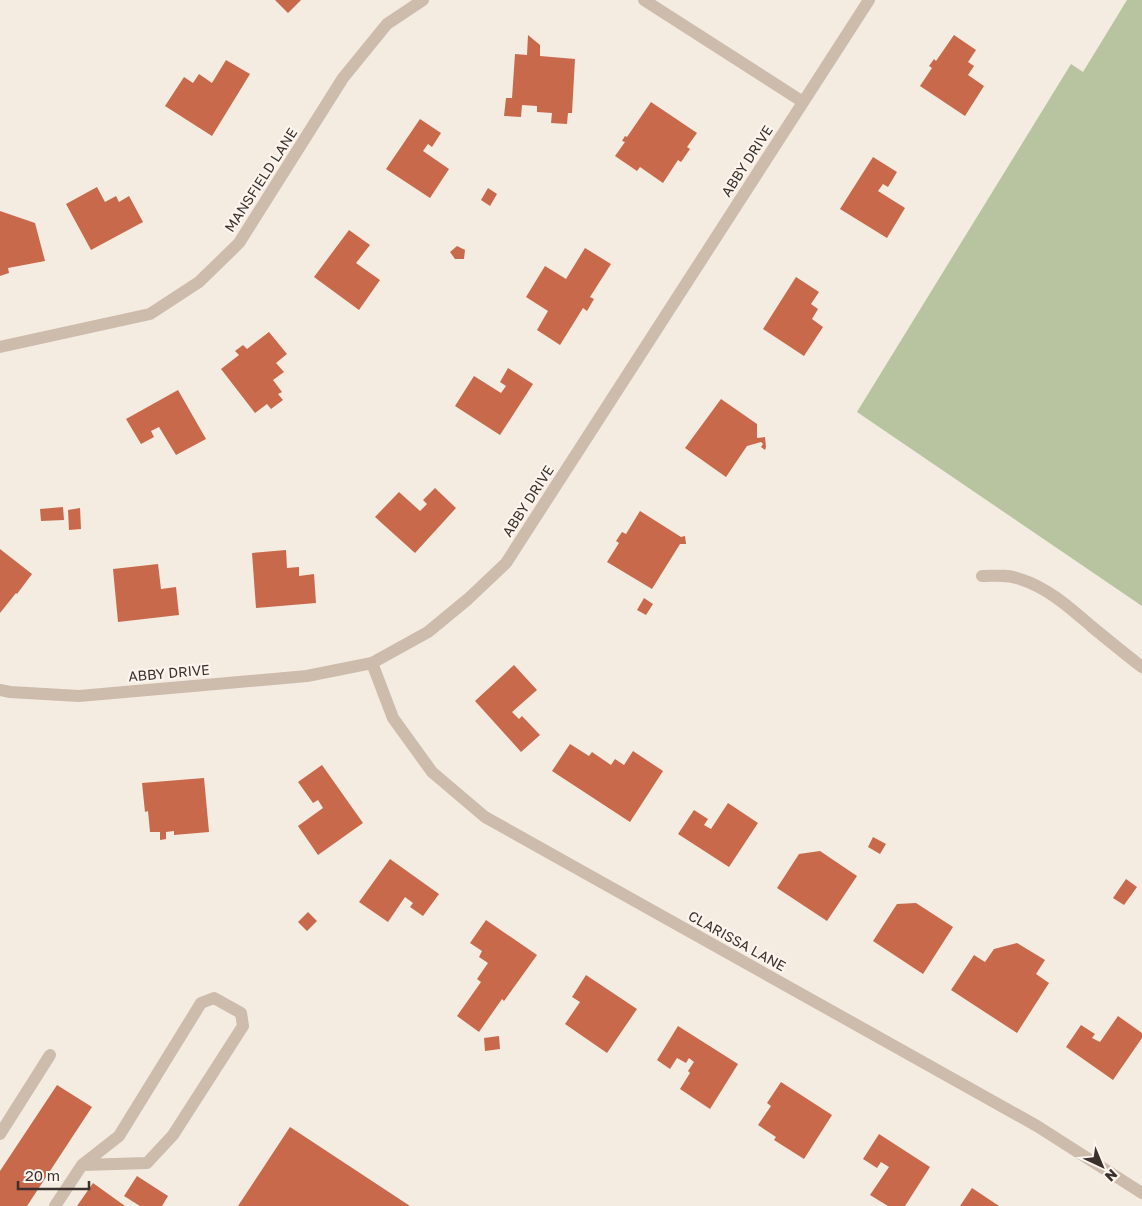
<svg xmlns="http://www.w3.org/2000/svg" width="1142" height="1206" font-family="'Golos Text',sans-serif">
<rect width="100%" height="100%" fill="#f4ebe1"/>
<path fill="#b8c4a0" d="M1127,0h15v606l-285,-194 214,-348 12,8z"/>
<path fill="#c8694b" d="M275,0h26l-13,13z
M528,35l12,10v11l35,3 -3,54h-4l-1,11 -16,-1 1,-10 -15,-1v-6l-15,-1 -1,12 -17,-1 2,-18h6l3,-44 12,1z
M954,35l22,15 -8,12 6,4 -6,9 16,11 -19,30 -45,-30 12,-18 -3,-2 5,-7 2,2z
M226,60l24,14 -38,62 -47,-30 19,-29 9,6 6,-9 13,9z
M651,102l46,31 -10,14 3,2 -9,13 -3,-2 -15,23 -23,-16 -3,4 -22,-15 10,-14 -3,-1 3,-5 2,1z
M420,119l21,14 -9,14 -4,-3 -5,7 26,18 -19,29 -44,-29z
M873,157l24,15 -9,15 -5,-3 -5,7 27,17 -18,30 -47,-29z
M97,187l8,15 11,-6 3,6 10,-6 14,26 -52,28 -25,-46z
M488,188l9,6 -7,12 -9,-6z
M0,211l35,12 10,38 -37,7 1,5 -9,3z
M349,230l21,15 -14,18 24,17 -21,30 -45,-33z
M457,246l8,4 -1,9h-9l-5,-7z
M585,248l26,16 -21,33 4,2 -7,12 -4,-3 -23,37 -23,-15 11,-19 -22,-14 19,-31 21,13z
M796,277l23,15 -8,12 7,5 -6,10 11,8 -19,29 -41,-27z
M269,332l18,22 -11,9 8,9 -11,8 9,12 -4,2 5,6 -12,9 -4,-5 -12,9 -34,-44 18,-14 -4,-4 8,-6 4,4z
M508,368l25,16 -33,51 -45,-29 19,-30 27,17 5,-7 -6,-4z
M178,390l28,49 -30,16 -17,-28 -8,4 3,6 -13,7 -15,-25z
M721,399l36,25v14l8,-1 1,10 -1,3 -4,-3 2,-3 -2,-2 -14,4 -21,31 -41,-29z
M435,488l21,20 -41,45 -40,-36 24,-25 21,19 7,-7 -4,-4z
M63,507l1,13 -23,1 -1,-12z
M80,508l1,21 -12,1 -1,-20z
M640,511l41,26 4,-1 1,8h-6l-28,45 -45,-27 12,-19 -3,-2 6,-9 4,2z
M0,549l32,25 -15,20 -1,-1 -16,20z
M286,550l1,18 12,-1v9l15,-2 2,29 -60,5 -4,-55z
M158,564l3,25 15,-2 3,28 -61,7 -5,-53z
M644,598l9,6 -7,11 -9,-5z
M514,665l23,25 -25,22 7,7 3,-3 18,19 -19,17 -46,-51z
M570,744l19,12 3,-4 19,13 4,-6 9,6 9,-14 30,20 -33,51 -78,-51z
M322,765l41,58 -45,32 -20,-29 25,-18 -5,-8 -5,3 -15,-21z
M204,778l5,54 -35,3v-4l-8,1v7l-6,1v-8h-10l-2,-21 -3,1 -3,-29z
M728,803l30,20 -29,44 -51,-33 16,-24 14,9 -4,6 7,4z
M873,837l13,7 -6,10 -12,-7z
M820,851l37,25 -30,45 -50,-33 22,-34z
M390,859l49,35 -16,22 -13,-9 3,-4 -8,-6 -17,25 -29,-20z
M1126,879l11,8 -13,18 -11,-7z
M916,903l37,24 -30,47 -50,-33 24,-37z
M308,912l9,9 -10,10 -9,-9z
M486,920l51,35 -33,46 -2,-2 -23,33 -22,-16 24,-34 -4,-3 11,-16 -9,-6 3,-6 -12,-8z
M1017,943l28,17 -9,14 13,9 -32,50 -66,-43 23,-35 11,7 9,-13z
M586,975l51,34 -30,44 -42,-29 15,-22 -8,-5z
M1118,1016l24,17v5l-29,42 -47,-33 15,-22 14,9 -3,4 8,4z
M678,1026l60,38 -28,45 -30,-20 10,-16 -2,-2 6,-9 -5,-4 -3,5 -9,-5 -7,11 -13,-9z
M499,1036l1,13 -15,2 -1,-13z
M781,1082l51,33 -28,44 -30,-19 2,-3 -18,-12 13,-19 -4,-3z
M57,1085l35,22 -65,99h-27v-35z
M290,1127l120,79h-172z
M879,1134l51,33 -25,39h-17l-18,-11 19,-28 -8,-5 -4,6 -14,-9z
M137,1176l31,20 -6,10h-22l-16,-10z
M93,1183l32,23h-48z
M972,1188l27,18h-39z"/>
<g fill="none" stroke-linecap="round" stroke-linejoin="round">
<path stroke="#cdbbac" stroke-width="12" d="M644,0l159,102
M0,347l150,-33 49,-32 40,-39 104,-165 44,-54 36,-24
M982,576c13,0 25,-2 38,3 28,9 49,28 71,47 17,14 34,28 51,41
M372,663l21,55 39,54 53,45 552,309 105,67
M0,690l10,2 69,4 228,-20 65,-13 56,-31 40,-33 38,-36 363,-563
M0,1134l50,-79
M55,1206l27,-41 37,-29 82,-133 13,-5 27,15 2,13 -70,109 -26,28 -65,2"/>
</g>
<g text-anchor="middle" stroke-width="4.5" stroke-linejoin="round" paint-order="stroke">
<g font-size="14" fill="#3b302b" stroke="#fbf5ee">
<text transform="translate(747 161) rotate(-57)" y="5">ABBY DRIVE</text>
<text transform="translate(261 180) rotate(-57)" y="5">MANSFIELD LANE</text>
<text transform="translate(528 501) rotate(-57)" y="5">ABBY DRIVE</text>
<text transform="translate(169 673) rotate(-5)" y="5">ABBY DRIVE</text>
<text transform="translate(737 941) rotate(29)" y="5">CLARISSA LANE</text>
</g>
</g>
<g transform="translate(1102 1166) rotate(136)" stroke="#fbf5ee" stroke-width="4" paint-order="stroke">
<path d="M0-4L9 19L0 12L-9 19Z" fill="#3b302b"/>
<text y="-8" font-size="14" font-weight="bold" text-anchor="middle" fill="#3b302b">N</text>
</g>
<path d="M18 1181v8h71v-8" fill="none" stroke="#3b302b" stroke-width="2.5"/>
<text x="25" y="1181" font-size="15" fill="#3b302b" stroke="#fbf5ee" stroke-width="4" paint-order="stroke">20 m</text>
</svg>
